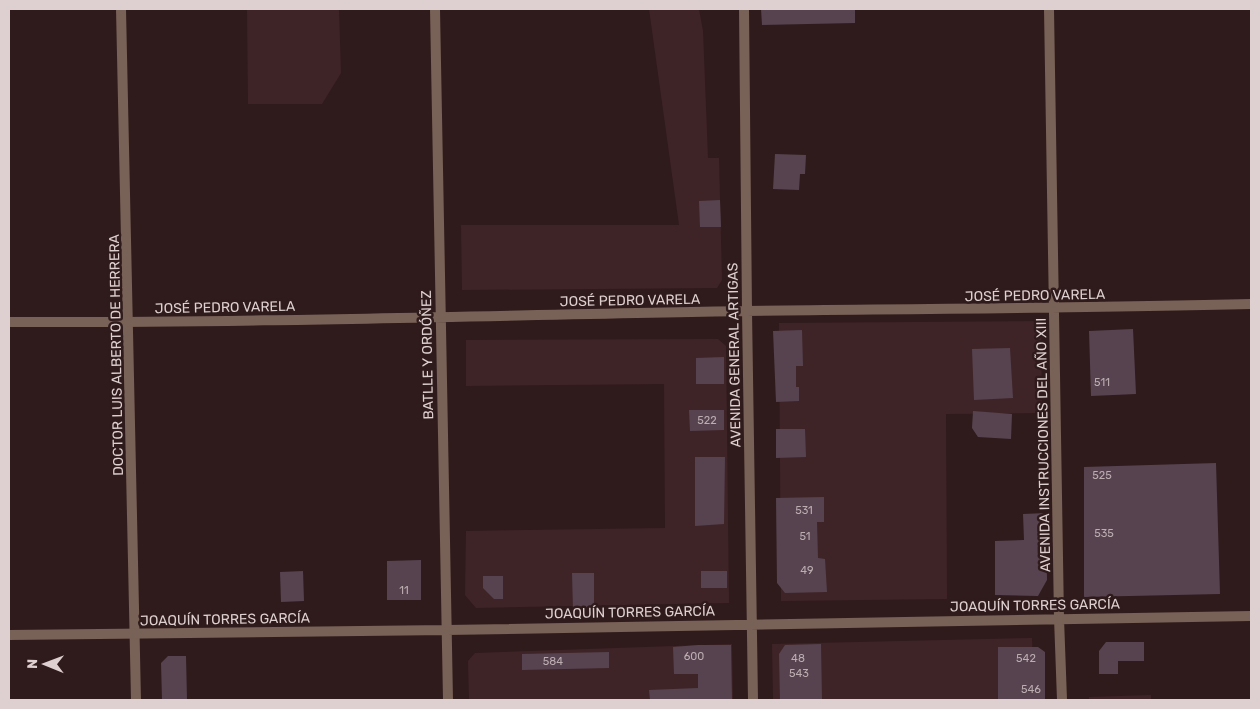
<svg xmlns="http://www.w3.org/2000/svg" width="1260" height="709" font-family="Rubik,sans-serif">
<rect width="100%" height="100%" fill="#2f1b1c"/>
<path fill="#3f2427" d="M247,9h92l2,64 -19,31h-74z
M649,9h50l4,22 5,127h11l3,122 -5,8 -255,2 -1,-65h218z
M1041,321l1,92 -96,1 1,185 -166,2 -2,-278z
M718,339l8,7 3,257 -253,5 -11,-13 1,-64 199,-3 -1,-144 -198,2v-46z
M1032,638l2,62h-261l-1,-56z
M732,644l1,56h-264l-1,-39 7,-8z
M1151,695v5h-62v-3z"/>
<path fill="#56434f" d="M761,9h94v14l-93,2z
M775,154l31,1 -1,19h-5l-1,16 -26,-1z
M720,200l1,27h-21l-1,-26z
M1133,329l3,65 -45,2 -2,-65z
M802,330l1,36h-7v21h3v14l-23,1 -3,-71z
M1010,348l3,50 -39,2 -2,-51z
M724,357v27h-28v-26z
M689,410h35v20l-34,1z
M973,411l39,3 -1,25 -33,-2 -6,-9z
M776,429h29l1,28 -30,1z
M695,457h30l-1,67 -29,2z
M1216,463l4,131 -136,3v-130z
M824,497v25h-7l1,36 7,1 2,33 -42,1 -8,-10 -1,-85z
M1046,513l1,67 -9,16 -43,-1v-54l29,-1 -1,-26z
M421,560v40h-34v-39z
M303,571l1,30 -23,1 -1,-30z
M701,571h26v17h-26z
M572,573h22v37h-21z
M483,576h20v23h-9l-11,-11z
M1106,642h38v19h-26v13h-19v-23z
M821,644l1,56h-42l-1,-46 6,-9z
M698,645h33l1,55h-82l-1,-10 49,-2v-14h-24l-1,-27z
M998,647h40l7,5v48h-47z
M609,652v16l-87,2v-16z
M168,656h18l1,44h-25l-1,-37z"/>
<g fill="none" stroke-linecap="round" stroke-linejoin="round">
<path stroke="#786156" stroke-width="10" d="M121,9l15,691"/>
<path stroke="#786156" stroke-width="10" d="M435,9l13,691
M744,9l3,302 6,389
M1049,9l10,609 3,82
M9,322c245,1 491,-7 737,-11 168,-2 337,-3 505,-7
M9,635l438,-5 804,-14"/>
</g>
<g text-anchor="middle" stroke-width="5" stroke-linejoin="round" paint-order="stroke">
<g font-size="11" fill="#bcadb0">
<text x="1102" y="386">511</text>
<text x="707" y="424">522</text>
<text x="1102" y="479">525</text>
<text x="804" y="514">531</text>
<text x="1104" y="537">535</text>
<text x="805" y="540">51</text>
<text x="807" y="574">49</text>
<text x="404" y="594">11</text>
<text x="694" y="660">600</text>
<text x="798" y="662">48</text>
<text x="1026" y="662">542</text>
<text x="553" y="665">584</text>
<text x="799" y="677">543</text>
<text x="1031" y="693">546</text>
</g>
<g font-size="14" fill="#ded0d0" stroke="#2f1b1c">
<text transform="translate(1035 295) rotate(-1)" y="5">JOSÉ PEDRO VARELA</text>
<text transform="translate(630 300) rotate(-1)" y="5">JOSÉ PEDRO VARELA</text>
<text transform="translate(225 307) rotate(-1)" y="5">JOSÉ PEDRO VARELA</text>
<text transform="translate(116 355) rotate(-91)" y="5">DOCTOR LUIS ALBERTO DE HERRERA</text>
<text transform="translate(427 355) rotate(-91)" y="5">BATLLE Y ORDÓÑEZ</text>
<text transform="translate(734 355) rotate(-91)" y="5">AVENIDA GENERAL ARTIGAS</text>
<text transform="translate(1043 445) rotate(-91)" y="5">AVENIDA INSTRUCCIONES DEL AÑO XIII</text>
<text transform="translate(1035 605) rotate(-1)" y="5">JOAQUÍN TORRES GARCÍA</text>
<text transform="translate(630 612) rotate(-1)" y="5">JOAQUÍN TORRES GARCÍA</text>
<text transform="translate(225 619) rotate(-1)" y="5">JOAQUÍN TORRES GARCÍA</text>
</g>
</g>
<rect width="1260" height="709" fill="none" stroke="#ded0d0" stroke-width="20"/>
<g transform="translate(45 664) rotate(271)" stroke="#2f1b1c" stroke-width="4" paint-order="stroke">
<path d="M0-4L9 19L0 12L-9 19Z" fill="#ded0d0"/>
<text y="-8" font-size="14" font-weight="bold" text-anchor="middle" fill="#ded0d0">N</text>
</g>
</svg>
